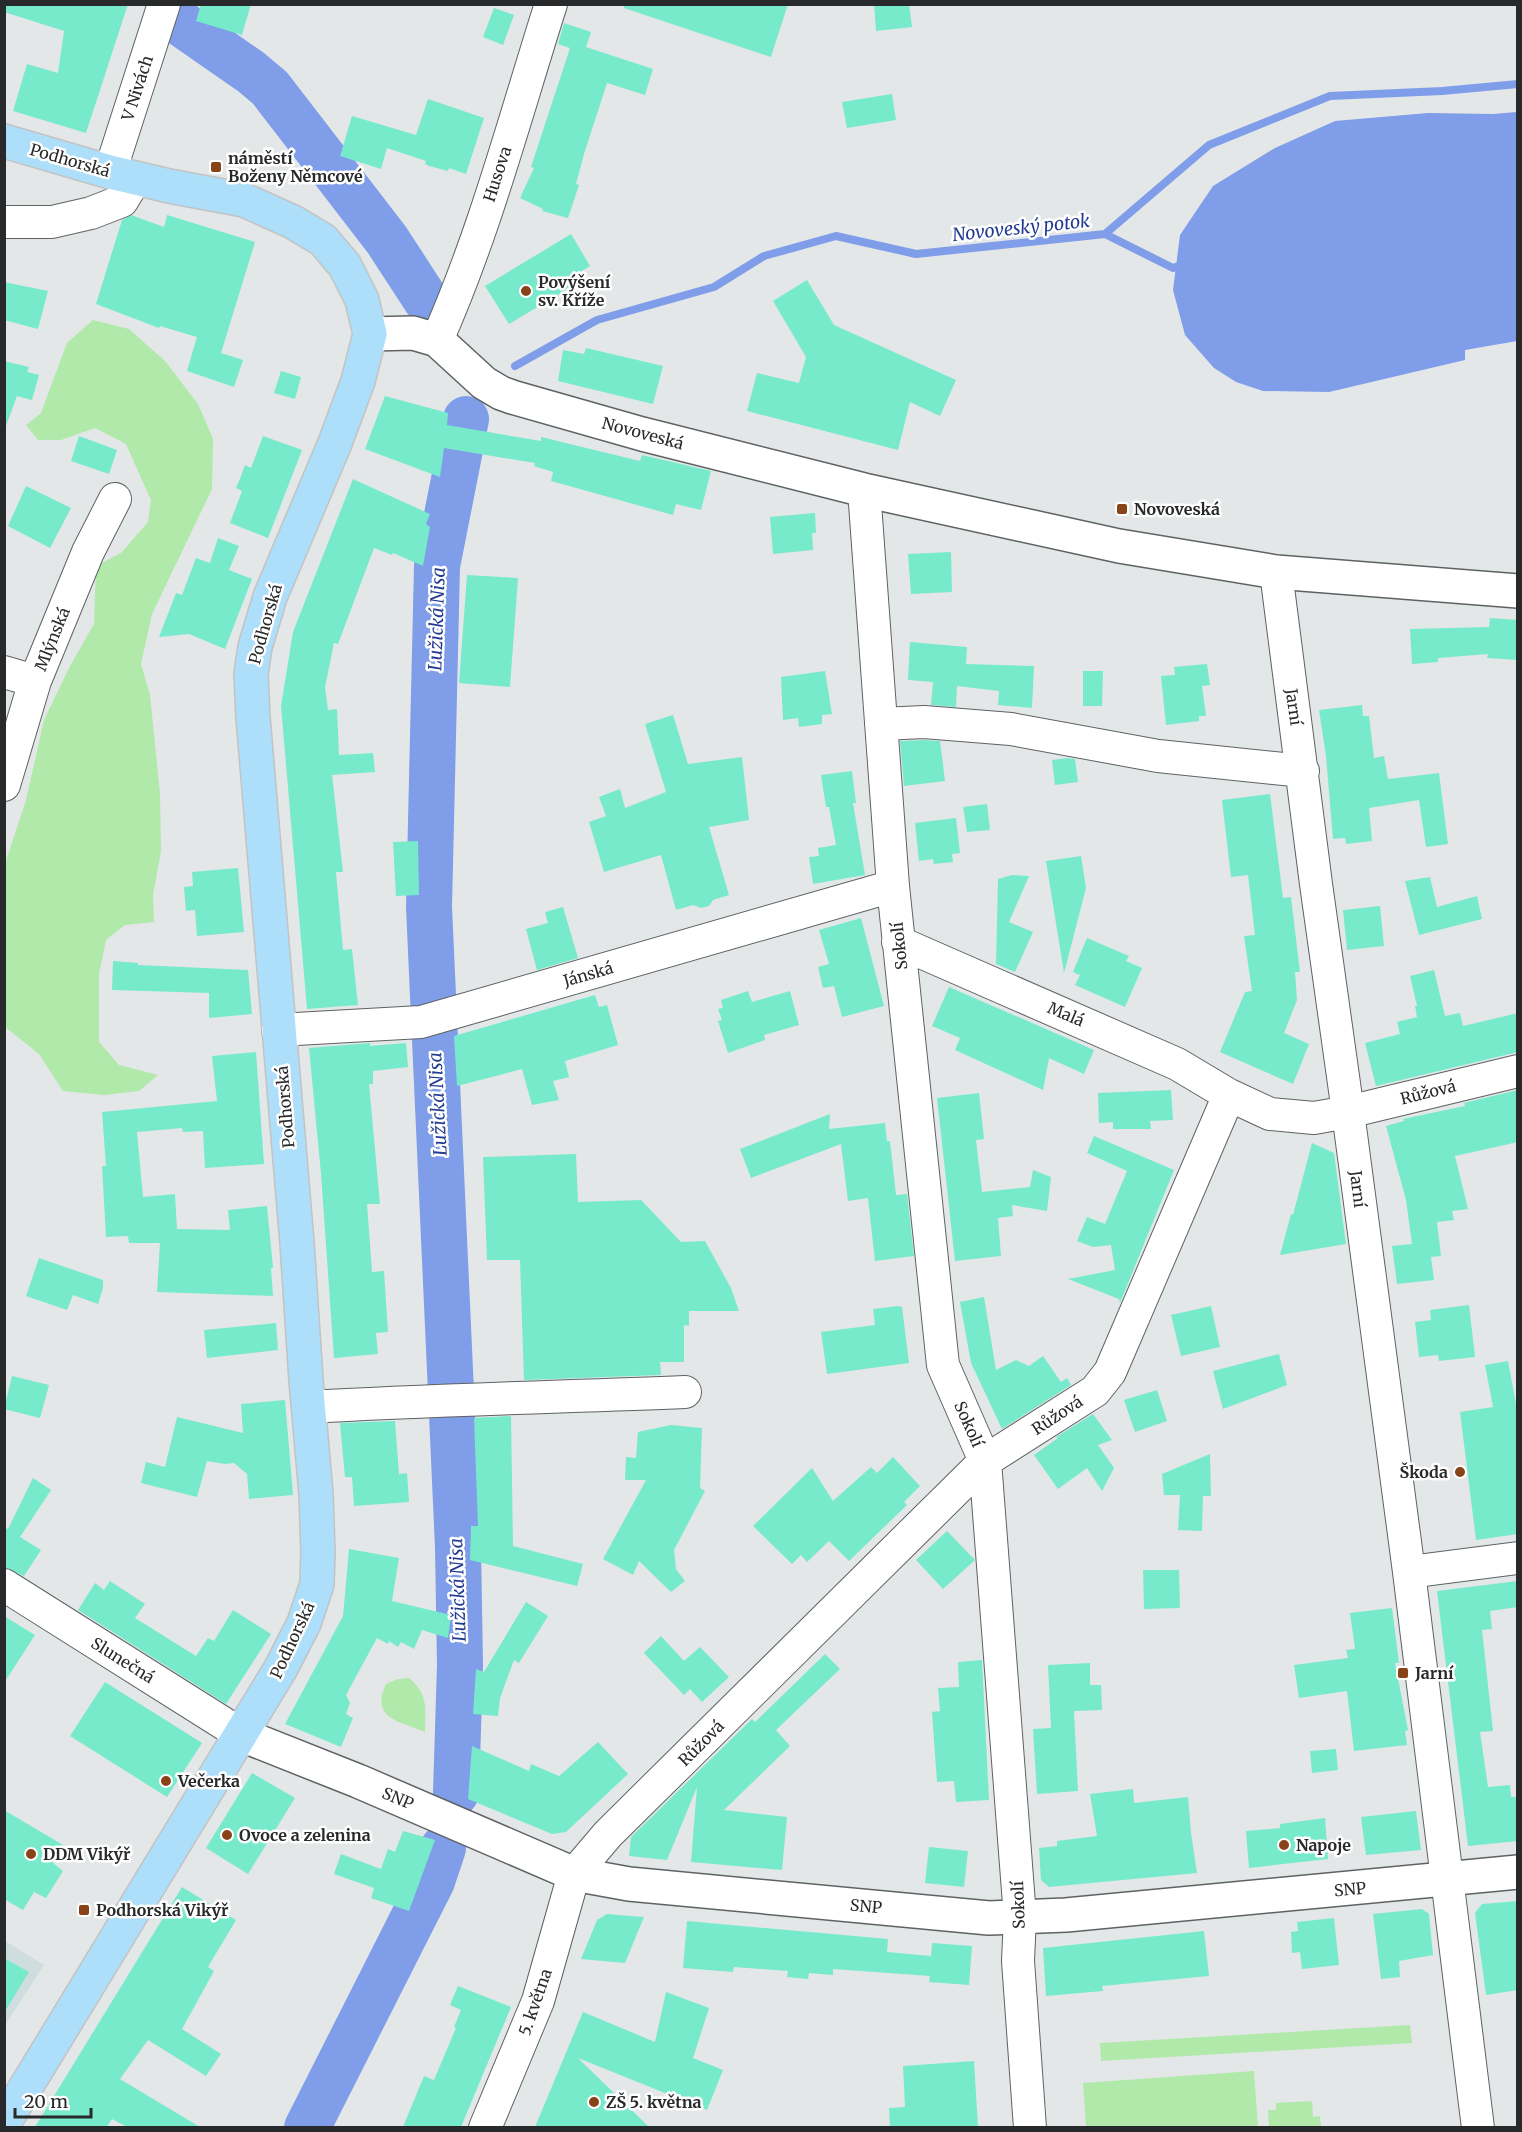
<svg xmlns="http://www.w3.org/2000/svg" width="1522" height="2132" font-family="Merriweather,serif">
<rect width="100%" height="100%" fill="#e3e7e8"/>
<path fill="#cfddde" d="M5,1941l39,24 -39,60z"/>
<path fill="#b0e9a9" d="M93,320l36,9 36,32 33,43 15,35 -1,50 -60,125 -11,50 9,31 10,99 1,57 -8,44 1,27 -29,3 -19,15 -7,34v68l20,23 39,10 -19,16 -35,4 -41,-4 -24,-37 -34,-27v-163l21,-64 18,-80 26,-54 24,-42 2,-58 25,-13 27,-31 3,-22 -25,-56 -31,-16 -34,12h-23l-12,-15 15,-12 26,-70z
M409,1678c20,17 16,30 16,54 -26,-11 -55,-13 -39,-48l12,-5z
M1410,2025l2,18 -311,18 -1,-18z
M1254,2071l4,56h-172l-3,-44z
M1312,2101l1,16 7,-1 1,11h-52l-1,-17h8v-7z"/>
<path fill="#7f9de8" d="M1517,112v229l-52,9v10l-136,32 -66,-1 -27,-9 -22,-14 -29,-33 -12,-45 7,-55 33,-49 62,-38 60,-27 93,-8 65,1z"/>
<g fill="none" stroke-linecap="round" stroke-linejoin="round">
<path stroke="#7f9de8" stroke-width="8" d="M1105,234l68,34 11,-4
M515,366l82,-46 117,-33 50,-31 72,-20 80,18 189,-20 104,-89 121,-49 112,-5 76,-7"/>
<path stroke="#7f9de8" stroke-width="46" d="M182,24l69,48 19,16 117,152 39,60
M456,1793l4,-128 -2,-118 -29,-640 8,-341 29,-147
M307,2128l125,-247 11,-33"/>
</g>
<path fill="#77eacb" d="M4,4h124l-42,129 -73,-22 14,-47 31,9 6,-42 -60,-19z
M201,4h50l-9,31 -46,-14z
M625,4h163l-17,53 -147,-49z
M874,4h35l3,23 -36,4z
M494,8l20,7 -11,30 -20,-8z
M564,23l27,9 -5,15 67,22 -8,26 -38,-12 -23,71 -8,30 3,1 -11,33 -26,-7 1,-2 -23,-11 14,-30 -3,-1 39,-119 -12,-4z
M892,94l4,26 -49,8 -5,-26z
M428,99l56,19 -18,56 -17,-6 -1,3 -19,-5 -4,-2 1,-3 -39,-13 -6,21 -41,-13 12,-40 64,19z
M131,215l33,12 3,-12 88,27 -34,111 22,7 -9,27 -47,-16 10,-34 -37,-11 -1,2 -63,-24 26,-84z
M571,234l19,32 -18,11 4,7 -67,40 -24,-38z
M807,280l27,45 122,55 -16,36 -30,-14 -12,48 -151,-39 10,-38 42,10 7,-26 -33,-56z
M4,282l44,9 -10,38 -34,-9z
M586,348l77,18 -10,38 -95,-23 5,-31 21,4z
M4,361l25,6 -2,5 12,3 -7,25 -15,-4 -11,30z
M281,371l20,6 -6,22 -21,-6z
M385,396l63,17 -1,12 94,16v-4l99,24 2,-6 69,16 -10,39 -25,-6 -3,11 -122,-34 2,-9 -19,-6 1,-3 -91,-15 -4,29 -75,-28z
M79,436l38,14 -8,24 -38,-13z
M263,436l39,14 -34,88 -38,-15 12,-32 -6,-3 5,-12 4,-11 6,3z
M353,479l77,35 -4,10 4,3 -7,39 -30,-13 -1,2 -18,-7 -36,96 -4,-1 -9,44 3,23 9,-1 2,46 34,-2 2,19 -43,3 11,97h-7l7,78 9,-1 6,56 -51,4 -26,-303 12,-74z
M26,486l45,22 -21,40 -42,-22z
M815,513l1,20h-4l1,17 -40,4 -3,-37z
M218,538l21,8 -10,24 23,9 -27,70 -36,-15 -30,3 17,-44 6,2 14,-37 14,5z
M951,552l1,40 -41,2 -3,-40z
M467,575l51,3 -8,109 -51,-4z
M1490,618l28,2v40l-31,-2 1,-4 -50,4v4l-26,2 -2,-35 79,-2z
M910,642l57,5 -1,17 68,2 -2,42 -34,-3 1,-14 -42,-5 -1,21 -25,-2 2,-23 -25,-2z
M1207,664l3,21 -8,1 4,30h-7v5l-33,4 -5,-49 14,-1 -1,-8z
M825,671l7,43 -10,1v9l-23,3 -1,-9 -15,2 -2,-43z
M1083,671h20l-1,35h-19z
M1362,705l1,11h6l5,42 10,-2 4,23 51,-6 9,71 -22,3 -7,-47 -50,8 3,33 -26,3 -1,-6 -12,1 -7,-83 -7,-46z
M673,715l15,49 54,-7 7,63 -40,7 20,68 -16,5 -4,6 -8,2 -8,-3 -17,5 -15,-55 -57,17 -15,-50 17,-6 -7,-19 21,-8 5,19 41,-16 -21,-68z
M924,740l16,1 5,40 -41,5 -4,-45z
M1068,758l7,1 3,23 -23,3 -3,-25z
M852,771l4,32h-3l12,72 -52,9 -4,-27 10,-1 -1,-8 18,-3 -7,-38h-3l-5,-32z
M1270,794l13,104 8,-1 9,75h-5l2,28 -13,33 25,11 -16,40 -73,-32 25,-60 7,-1 -8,-55 11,-1 -7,-60 -17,2 -9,-77z
M987,804l3,26 -23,2 -4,-25z
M956,818l4,35 -8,1 1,8 -19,2 -1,-5 -14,2 -4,-38z
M418,841l1,54 -23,1 -3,-54z
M1081,856l5,32 -22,85 -18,-112z
M238,868l6,64 -47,4 -2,-26 -9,1 -2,-24 9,-1 -1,-14z
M1012,875l17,1 -20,46 24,10 -18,40 -19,-8 2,-85z
M1430,877l7,30 40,-11 5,23 -63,16 -14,-54z
M1380,906l4,40 -37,4 -4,-40z
M563,907l15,51 -41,12 -11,-41 22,-6 -3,-11z
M861,918l23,88 -42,11 -8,-31 -11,2 -5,-21 11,-3 -10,-34z
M1087,938l42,18 -3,5 16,7 -17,39 -50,-22 5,-10 -7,-3z
M113,961l25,2v2l110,5 4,44 -43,4v-25l-97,-3z
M1434,970l11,46 15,-3 3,13 55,-13v39l-142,34 -11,-43 35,-9 -3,-12 20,-5 -2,-11h2l-7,-30z
M949,987l145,63 -10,24 -35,-16 -6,32 -88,-40 5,-12 -28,-12z
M748,991l4,11 38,-11 9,34 -35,10 1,5 -37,13 -10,-32 4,-1 -4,-11 5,-1 -2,-8z
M595,995l4,12 8,-2 11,40 -53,16 4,16 -16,4 6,19 -27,5 -10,-36 -65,17 -3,-50z
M370,1043v3l36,-3 2,24 -35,4v13h-4l11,120h-13l5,68 12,-1 4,61 -12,1 2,21 -44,4 -13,-184 -12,-126z
M256,1052l8,112 -59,4 -2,-37 -20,1 -1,-4 -45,4 6,65 32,-3 2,35 53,1 -2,-20 39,-4 6,62h-2l2,28 -116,-4 3,-49h-31l-1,-7 -22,1 -4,-71h4l-4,-54 115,-11 -5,-45z
M1171,1090l2,30 -23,1 1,8h-38v-7l-14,1 -1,-30z
M1518,1090v52l-63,14 13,53 -16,2 2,9 -17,2 4,34 -10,1 3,23 -37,4 -5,-38 20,-2 -6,-44 -20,-74 18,-5 -1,-2 62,-13 -1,-3z
M979,1093l5,46 -8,1 6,52 48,-5 3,-17 18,7 -4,34 -35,-6 1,11 -15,2 3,38 -46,5 -18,-163z
M830,1114l-1,15 56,-6 2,18h3l6,54 11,-1 7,62 -39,5 -7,-63 -20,3 -7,-57 -90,34 -11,-29z
M1094,1136l80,34 -54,133 -1,-4 -51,-20 47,-9 -4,-25 -18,2 -16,-6 10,-24 18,7 22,-53 -40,-18z
M1312,1143l22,10 12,91 -66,11 11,-41 2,1z
M576,1154l2,48 63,-2 40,42 24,-1 26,47 8,23h-50v15l-5,-1v37h-24l1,13 -137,5 -4,-120h-33l-4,-103z
M39,1258l64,22v8l-5,16 -25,-9 -6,15 -41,-14z
M984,1297l12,73 20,-10 13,6 14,-10 18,26 6,-4 4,7 -69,44 -31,-66 -11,-61z
M1469,1305l6,52 -36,4 -1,-6 -19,2 -4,-35 16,-2 -1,-10z
M898,1306l4,1 7,56 -82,11 -6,-42 54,-7 -2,-16z
M1211,1306l9,41 -39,9 -10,-41z
M276,1323l2,27 -71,8 -3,-28z
M1279,1354l8,31 -64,24 -10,-38z
M1508,1361l8,43h2v130l-42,6 -16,-128 33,-5 -8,-42z
M12,1376l37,9 -9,33 -36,-9z
M1157,1390l10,31 -32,11 -11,-32z
M285,1400l8,95 -44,4 -2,-25 -13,-11 -9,1 -18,-3 -10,36 -56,-14 5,-21 19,5 12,-50 66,16 -2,-29z
M1093,1414l19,26 -14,5 16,23 -12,23 -15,-23 -29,21 -24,-34 24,-17 -2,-1z
M511,1416l2,130 70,18 -6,22 -107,-26 1,-34h7l-4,-108z
M395,1421l4,53 8,-1 2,29 -55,4 -2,-29h-7l-5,-54z
M671,1425l31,3 -2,60 5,3 -31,59 2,19 9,12 -14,11 -32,-31 -6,14 -30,-16 43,-79h-21l1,-23 10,1 2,-26z
M1210,1454l1,42h-8l-1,35 -24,-1 2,-35h-16l-2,-21z
M893,1457l27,29 -16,16 3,3 -58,56 -20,-20 -22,21 -6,-7 -9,9 -39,-38 59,-58 21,33 38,-34 6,6z
M33,1478l18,12 -31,47 21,13 -17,26 -20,-9v-40l4,2z
M947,1531l28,29 -32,29 -27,-29z
M349,1549l50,9 -7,43 59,14 -3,23 -26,-8 -8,19 -13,-7 -3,5 -9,-6 -1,3 -11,-6 -31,57 4,8 -4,11 7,4 -12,29 -56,-23 58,-108z
M1143,1570h36l1,38 -36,1z
M110,1581l35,23 -10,14 61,38 12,-18 6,3 19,-31 38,24 -45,70 -148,-94 17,-27 9,7z
M1518,1581v26l-28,4 2,18 -10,1 11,101 -13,1 8,55 22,-2 1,12h7v44l-50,5 -31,-255z
M526,1602l22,14 -29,47 -5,-3 -14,38 -2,18 -25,-2 3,-45 8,3z
M1392,1608l7,55h-4l13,67 -3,1 2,14 -53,6 -7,-60 -48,7 -5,-33 54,-7 -2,-8 9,-1 -5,-36z
M4,1616l31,19 -31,48z
M661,1636l23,25 16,-14 29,30 -27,25 -12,-13 -6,6 -40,-42z
M825,1654l15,15 -64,61 14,16 -66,64 63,7 -5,53 -91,-8 6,-75 -30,73 -38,-4 2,-19 121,-118 3,3z
M982,1660l7,140 -33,2 -2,-21 -17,1 -5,-70 8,-1 -2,-23 21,-1 -1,-25z
M1090,1663v22h11l1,25 -28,1 4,80 -41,3 -4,-65 18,-1 -3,-63z
M105,1682l97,61 -35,54 -97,-61z
M598,1742l30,32 -62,58 -14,2 -84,-35 4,-53 57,25 2,-7 28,12z
M1336,1749l2,21 -26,3 -2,-22z
M252,1773l43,25 -47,76 -42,-26z
M1133,1789l1,14 54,-6 3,36 6,40 -148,14 -8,-7 -2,-32 18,-2v-5l40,-5 -7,-42z
M4,1810l59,35 -10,18 10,8 -17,27 -12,-6 -11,18 -19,-11z
M1416,1811l5,39 -55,5 -5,-38z
M1325,1818l3,41 -79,9 -3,-37 34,-3v-4z
M403,1831l32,9 -26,71 -38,-13 3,-10 -40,-14 7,-20 40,15 7,-20 7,3z
M929,1847l39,4 -4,36 -39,-4z
M182,1887l54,33 -28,47 6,4 -32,58 39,25 -15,22 -58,-36 -28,39 80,48h-73l-15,-8 -5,8h-72z
M1518,1901v89l-32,5 -11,-82 7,-9z
M1422,1909l7,5 4,41 -34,6 1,16 -19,2 -8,-65z
M607,1914l37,3 -19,46 -44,-4 16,-39z
M1334,1918l5,47 -37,4 -2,-17 -8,1 -1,-21 7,-1 -1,-9z
M687,1921l201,18 -1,13 44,4 1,-13 40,3 -3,39 -40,-3 1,-6 -97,-7v6l-24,-2 -1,6 -21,-2 1,-6 -54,-4 -1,5 -50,-4z
M1204,1931l5,45 -107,10 1,5 -57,5 -3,-48z
M4,1958l25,14 -25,41z
M458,1986l53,21 -50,120h-58l21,-51 10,4 22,-52 -2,-1 7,-17 -11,-5z
M666,1992l43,16 -16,50 30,12 -16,40 -129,-52 71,69h-114l48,-115 72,30z
M974,2061l4,66h-88l-1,-19 16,-1 -2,-41z"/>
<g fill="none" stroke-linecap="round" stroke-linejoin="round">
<g stroke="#5e6262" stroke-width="34">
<path id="minor" d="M110,172l54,-168
M4,222h48l39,-9 31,-12 14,-23
M437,340c48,-108 78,-223 114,-336
M864,490l29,396 50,479 42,96 35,456 -2,44 12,167
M1276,572l40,312 32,228 61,460 69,556
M4,672l31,9
M881,724l43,-2 87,7 147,27 145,15
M4,785l31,-104 53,-129 27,-53
M898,942l279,122 52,31
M278,1030l143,-8 472,-136
M308,1407c125,-7 251,-10 377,-15
M1409,1572l109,-14
M4,1585l238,150
M485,2128l53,-127 36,-127 34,-40 377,-373 110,-70 15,-19 119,-277 41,19 44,4 34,-6 170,-41"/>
</g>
<g stroke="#5e6262" stroke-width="36">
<path id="tertiary" d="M370,334l43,-1 24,7 47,43 17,10 11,4 130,37 222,56 255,56 157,26 242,19
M242,1735l116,46 216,93 55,10 360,34 77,-3 452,-43"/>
</g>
<g stroke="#c3c3c3" stroke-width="36">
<path id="primary" d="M4,141l106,31 59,14 75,14 49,22 30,18 22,26 17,34 8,34 -12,47 -23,62 -65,154 -15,50 -4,27 2,43 44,526 9,137 10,114 2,58 -1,32 -13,39 -23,45 -277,455"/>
</g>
<use href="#minor" stroke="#fff" stroke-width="32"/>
<use href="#tertiary" stroke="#fff" stroke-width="33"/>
<use href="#primary" stroke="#addefa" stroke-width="33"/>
</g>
<g fill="#884319" stroke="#fff" stroke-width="2">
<rect x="210" y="161" width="12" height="12" rx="3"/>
<circle cx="526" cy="291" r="6"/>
<rect x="1116" y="503" width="12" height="12" rx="3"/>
<circle cx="1460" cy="1472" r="6"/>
<rect x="1397" y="1667" width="12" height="12" rx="3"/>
<circle cx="166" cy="1781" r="6"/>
<circle cx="227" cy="1835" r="6"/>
<circle cx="1284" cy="1845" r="6"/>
<circle cx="31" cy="1854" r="6"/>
<rect x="78" y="1904" width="12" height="12" rx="3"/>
<circle cx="594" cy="2102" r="6"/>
</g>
<g text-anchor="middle" stroke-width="5" stroke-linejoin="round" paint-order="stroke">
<g font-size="16" fill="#28292a" stroke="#fff">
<text transform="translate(137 88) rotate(-72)" y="6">V Nivách</text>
<text transform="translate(70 160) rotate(16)" y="6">Podhorská</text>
<text transform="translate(497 174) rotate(-72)" y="6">Husova</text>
<text transform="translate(643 433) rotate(15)" y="6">Novoveská</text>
<text transform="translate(265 624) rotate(-74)" y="6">Podhorská</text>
<text transform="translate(52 639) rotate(-68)" y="6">Mlýnská</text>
<text transform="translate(1294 707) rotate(82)" y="6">Jarní</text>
<text transform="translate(899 946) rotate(-96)" y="6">Sokolí</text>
<text transform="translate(588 974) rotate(-16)" y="6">Jánská</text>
<text transform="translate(1066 1014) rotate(23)" y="6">Malá</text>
<text transform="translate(1428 1092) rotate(-14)" y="6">Růžová</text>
<text transform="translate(285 1107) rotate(-95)" y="6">Podhorská</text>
<text transform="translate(1358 1189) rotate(83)" y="6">Jarní</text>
<text transform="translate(1057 1415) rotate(-33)" y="6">Růžová</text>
<text transform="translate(969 1424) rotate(66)" y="6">Sokolí</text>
<text transform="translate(292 1640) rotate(-65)" y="6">Podhorská</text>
<text transform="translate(123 1660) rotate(32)" y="6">Slunečná</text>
<text transform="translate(701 1743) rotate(-45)" y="6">Růžová</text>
<text transform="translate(398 1798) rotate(23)" y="6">SNP</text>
<text transform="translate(1350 1889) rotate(-5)" y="6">SNP</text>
<text transform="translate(1018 1905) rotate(-92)" y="6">Sokolí</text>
<text transform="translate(866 1906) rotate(5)" y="6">SNP</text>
<text transform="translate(535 2002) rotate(-71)" y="6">5. května</text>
</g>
<g font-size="16" font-weight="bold" fill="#28292a" stroke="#fff" text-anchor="start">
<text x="228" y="164">náměstí<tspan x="228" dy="18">Boženy Němcové</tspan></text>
<text x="538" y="288">Povýšení<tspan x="538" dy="18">sv. Kříže</tspan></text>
<text x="1134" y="515">Novoveská</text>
<text x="1448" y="1478" text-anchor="end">Škoda</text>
<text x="1415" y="1679">Jarní</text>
<text x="178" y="1787">Večerka</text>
<text x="239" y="1841">Ovoce a zelenina</text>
<text x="1296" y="1851">Napoje</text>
<text x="43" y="1860">DDM Vikýř</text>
<text x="96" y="1916">Podhorská Vikýř</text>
<text x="606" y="2108">ZŠ 5. května</text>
</g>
<g font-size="18" font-style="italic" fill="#223b91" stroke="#fff">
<text transform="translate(1021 228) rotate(-6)" y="6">Novoveský potok</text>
<text transform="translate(437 619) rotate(-88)" y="6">Lužická Nisa</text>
<text transform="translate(438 1104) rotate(-93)" y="6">Lužická Nisa</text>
<text transform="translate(458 1590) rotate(-92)" y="6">Lužická Nisa</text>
</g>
</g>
<rect width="1522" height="2132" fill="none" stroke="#28292a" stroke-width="12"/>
<path d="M15 2108v9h76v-9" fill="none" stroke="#28292a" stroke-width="3"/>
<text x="24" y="2108" font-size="18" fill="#28292a" stroke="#ffffff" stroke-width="4.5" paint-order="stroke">20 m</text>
</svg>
